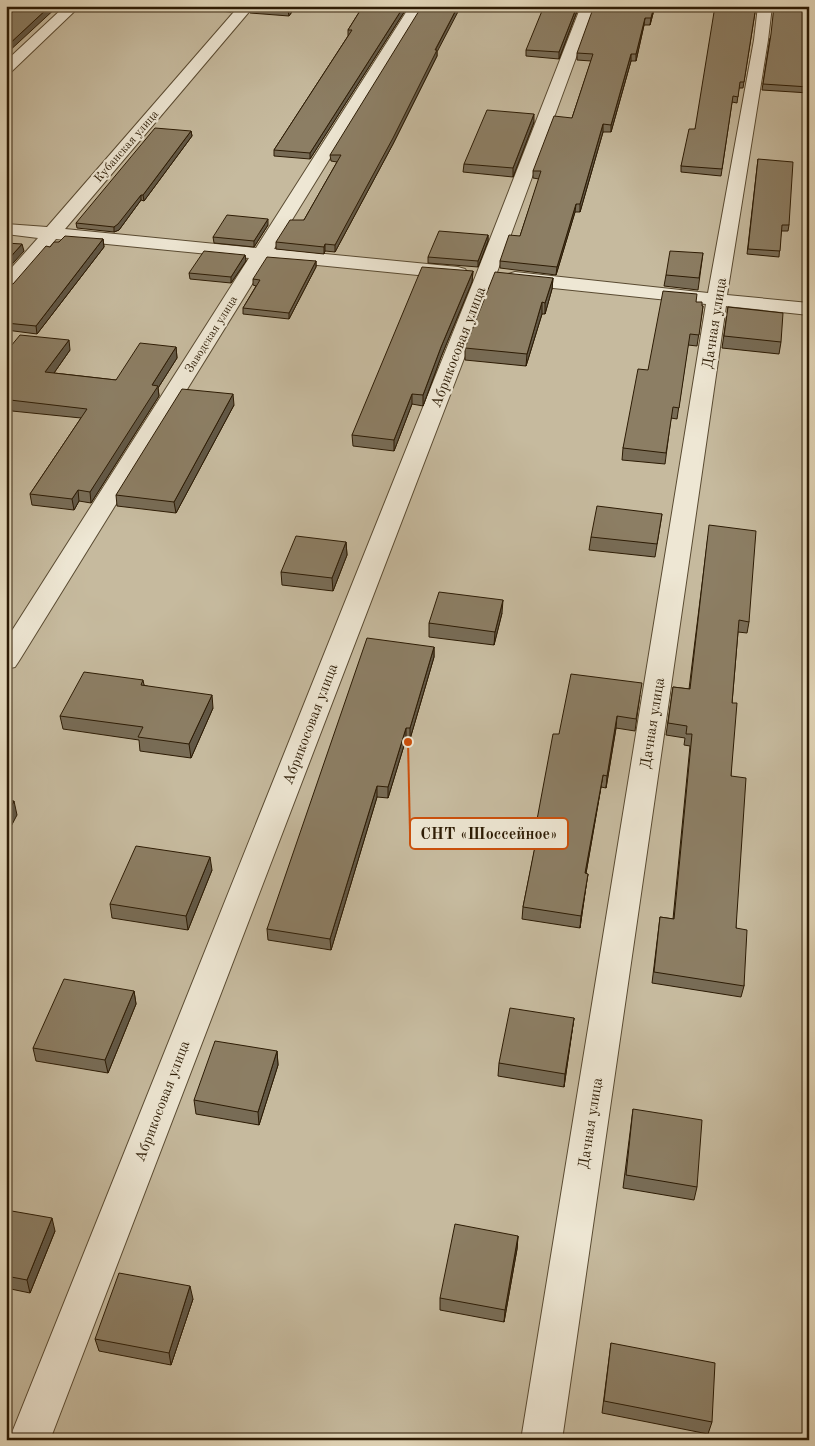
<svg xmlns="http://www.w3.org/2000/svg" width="815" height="1446" font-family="'Old Standard TT',serif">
<rect width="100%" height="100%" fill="#e5dabd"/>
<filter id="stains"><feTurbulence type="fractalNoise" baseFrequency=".004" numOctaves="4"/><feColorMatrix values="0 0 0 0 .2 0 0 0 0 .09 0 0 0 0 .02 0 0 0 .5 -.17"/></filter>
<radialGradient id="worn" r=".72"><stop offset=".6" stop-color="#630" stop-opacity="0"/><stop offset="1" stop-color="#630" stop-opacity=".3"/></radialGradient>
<path fill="#c6ba9e" stroke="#796a51" d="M6,6h803v1434h-803z"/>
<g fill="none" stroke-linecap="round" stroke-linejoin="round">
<g stroke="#5a4b32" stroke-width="2">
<path id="minor" d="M65,6h15l-69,66 -5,1v-12z
M239,6h15l-189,223 191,19 154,-242h14l-150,243 184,18 7,2 3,4 -3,4 -7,2 -191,-19 -248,401 -4,6 -9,2v-29l243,-382 -193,-19 -43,51 -7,2v-18l32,-36 -32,-4v-10l41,3z
M581,6h14l-99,269 -446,1165h-41l467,-1165z
M758,6h14l-4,34 -41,255 82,8v12l-83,-9 -164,1134h-41l185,-1136 -191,-20 -7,-2 -3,-4 3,-4 7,-2 193,21 46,-253z"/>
</g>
<use href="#minor" fill="#eee7d4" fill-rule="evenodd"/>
</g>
<path fill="#786c56" stroke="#2c1b04" d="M168,6h69l-6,6z
M252,6h44l-7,10 -39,-3v-5z
M363,6h45l-98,153 -36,-3v-6l74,-114v-6z
M579,6l-20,53 -33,-3v-6z
M655,6l-5,19h-6l-8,36h-5l-20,71h-8l-23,80h-5l-19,63 -56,-7v-7l20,-25 19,-57 -6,-1v-7l39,-53 19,-57 -14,-1v-7z
M756,6l-13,82h-4l-2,15 -5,-1 -11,74 -40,-4v-6l14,-37z
M809,6v87l-47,-3 8,-52z
M437,52v4l-44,88 -58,108 -10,-1 -1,3 -48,-5v-7l28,-22 33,-58 -6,-1 -1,-6z
M534,122l-21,55 -50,-5 1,-8z
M191,131l1,5 -48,65 -3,-1 -22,30 -5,2 -37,-4 -1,-5z
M758,159l31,66 -1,6h-7l-2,26 -32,-3z
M268,225l-14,22 -40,-4 -1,-6z
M488,235v6l-10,26 -50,-4v-6z
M103,239l1,8 -67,87 -31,-4v-44l7,-2 37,-37 9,-5z
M703,253l-5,37 -34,-4 2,-11z
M245,255l1,6 -15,22 -41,-4 -1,-6z
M316,261v6l-27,52 -46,-5v-6l13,-22 -3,-1v-6z
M473,271l-1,11 -31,75 -18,49 -11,-2 -18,47 -41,-5 -1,-11z
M553,278l-1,11 -7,25h-3l-16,52 -61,-6v-12z
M696,302l6,4h1l-6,40 -9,-1 -11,74 -6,-1 -6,46 -43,-4 1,-12 25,-78z
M728,307l53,35 -2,12 -57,-6z
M176,347l1,11 -19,30 1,8 -68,107 -12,-2 -5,9 -42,-5 -2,-11 51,-76 -69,-7 -6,8v-67l64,-2 -16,23 62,7z
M234,405l-58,108 -59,-7 -1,-11z
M662,514l-7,43 -66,-7 2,-13z
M708,536l41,86 -2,11 -9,-1 -6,71 -1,73 5,152 8,58 -3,11 -89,-14 8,-66 13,2 17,-173 -6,-1 1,-7 -19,-3 7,-48 16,2z
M346,542l1,13 -14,36 -51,-6 -1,-13z
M502,613l-8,32 -65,-8v-14z
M434,647v10l-24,82h-4l-18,59 -11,-1 -46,153 -63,-10 -1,-11z
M143,680l1,5 69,23 -22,50 -51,-7 -1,-11 -76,-11 -3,-13z
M640,695l-5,36 -19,-3 -10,60 -5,-1 -15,86v13l-6,42 -58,-9 1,-12 14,-69 -2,-1 1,-12 23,-91z
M212,870l-24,60 -76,-12 -2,-14z
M134,991l2,13 -28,69 -72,-12 -3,-13z
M574,1018l-10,69 -66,-11 1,-13z
M277,1051l1,14 -19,60 -63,-11 -2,-14z
M633,1109l64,78 -3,13 -71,-12z
M6,1210l49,21 -25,62 -24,-5z
M518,1236l-1,13 -13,73 -64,-12v-12z
M193,1299l-22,66 -72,-14 -4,-12z
M611,1343l101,79 -4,12 -106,-21z"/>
<path fill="#625846" stroke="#2c1b04" d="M50,6h8l-52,48v-7z
M232,6h5l-6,6v-5z
M292,6h4l-7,10 -1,-5z
M404,6h4l-98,153v-6z
M458,6h3l-24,46v4l-44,88 -58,108v-7z
M577,6h2l-20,53v-7z
M654,6h1l-5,19 1,-7z
M645,18l-1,7 -8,36v-7z
M631,54v7l-20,71v-7z
M534,114v8l-21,55v-9z
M603,124v8l-23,80v-8z
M191,131l1,5 -48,65 -1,-6z
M141,195v5l-22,30 -5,2v-5z
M576,204l-1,8 -19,63 1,-8z
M268,219v6l-14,22v-6z
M488,235v6l-10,26v-6z
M103,239l1,8 -67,87 -1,-8z
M22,244l2,7 -18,20v-9z
M325,244v7l-1,3v-7z
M245,255l1,6 -15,22v-6z
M316,261v6l-27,52v-6z
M473,271l-1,11 -31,75 -18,49v-11l18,-48z
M553,278l-1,11 -7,25v-11z
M542,302v12l-16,52 1,-12z
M69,340l1,10 -23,33 -2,-11z
M176,347l1,11 -19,30 1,8 -68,107 -1,-11 62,-107z
M233,394l1,11 -58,108 -2,-11z
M412,394v10l-18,47v-11z
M10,400l2,11 -6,8v-13z
M78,490l1,11 -5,9 -2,-11z
M346,542l1,13 -14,36 -1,-13z
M503,600l-1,13 -8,32 1,-13z
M434,647v10l-24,82v-11z
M212,695l1,13 -22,50 -2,-14z
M617,716l-1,12 -10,60 1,-12z
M406,728v11l-18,59v-11z
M603,775l-2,12 -17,98 1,-12z
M377,786v11l-46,153 -1,-11z
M14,801l3,14 -11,21v-20z
M210,857l2,13 -24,60 -2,-14z
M588,874l-2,12 -6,42 1,-12z
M134,991l2,13 -28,69 -3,-13z
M574,1018l-2,13 -8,56 1,-13z
M277,1051l1,14 -19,60 -1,-13z
M52,1218l3,13 -25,62 -3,-13z
M518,1236l-1,13 -13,73 1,-12z
M190,1286l3,13 -22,66 -2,-12z"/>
<path fill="#8c7e64" stroke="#2c1b04" d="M6,6h44l-44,41z
M252,6h40l-4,5 -38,-3z
M363,6h41l-94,147 -36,-3 78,-120h-4z
M422,6h36l-23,44h2l-44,88 -58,107 -10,-1 -1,3 -48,-5 14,-22h14l37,-65h-11z
M544,6h33l-18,46 -33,-2z
M594,6h60l-3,12h-6l-9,36h-5l-20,71 -8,-1 -23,80h-4l-19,63 -57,-6 9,-26 11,1 21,-65h-8l21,-55 18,2 21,-64 -16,-1z
M715,6h41l-12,76h-4l-2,15 -5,-1 -11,73 -41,-3 8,-37h6z
M774,6h35v81l-46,-3 8,-50z
M487,110l47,4 -21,54 -49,-4z
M155,128l36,3 -48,64h-2l-23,29 -4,3 -38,-4z
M758,159l35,3 -4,63h-7l-2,26 -32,-2z
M227,215l41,4 -14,22 -41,-4z
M439,231l49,4 -10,26 -50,-4z
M65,236l38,3 -67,87 -30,-3v-37l7,-2 33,-38 4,1 4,-5h5z
M6,243l16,1 -16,18z
M204,251l41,4 -14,22 -42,-4z
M670,251l33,2 -4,25 -33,-3z
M267,257l49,4 -27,52 -46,-5 17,-28 -7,-1z
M422,267l51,4 -32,76 -18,48 -11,-1 -18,46 -42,-5z
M495,272l58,6 -8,25 -3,-1 -15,52 -62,-6z
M663,291l34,3 -1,8h6v4h1l-4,29 -9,-1 -11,74 -6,-1 -7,46 -43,-5 15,-79 10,1z
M728,307l55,6 -2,29 -57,-6z
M20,335l49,5 -24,32 71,8 24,-37 36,4 -24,38 6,1 -68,106 -12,-2 -6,9 -42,-5 57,-85 -77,-9 -4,6v-54z
M182,389l51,5 -59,108 -58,-7z
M597,506l65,8 -5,30 -66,-7z
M709,525l47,6 -7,91 -10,-2 -7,83h5l-6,73 15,2 -10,150 11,2 -3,56 -90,-14 6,-55 14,2 18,-185h-6l1,-8 -19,-3 5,-36 17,2z
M296,536l50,6 -14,36 -51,-6z
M439,592l64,8 -8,32 -66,-9z
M367,638l67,9 -24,81h-4l-18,59 -11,-1 -47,153 -63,-10z
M84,672l59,8 -2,5 71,10 -23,49 -51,-7 5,-10 -83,-11z
M571,674l71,9 -6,36 -19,-3 -10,60 -4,-1 -18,98 3,1 -7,42 -58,-9 16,-81 -3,-1 17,-91h6z
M6,800l8,1 -8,15z
M136,846l74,11 -24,59 -76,-12z
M64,979l70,12 -29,69 -72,-12z
M510,1008l64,10 -9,56 -66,-11z
M215,1041l62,10 -19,61 -64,-12z
M633,1109l69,11 -5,67 -71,-12z
M6,1210l46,8 -25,62 -21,-4z
M455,1224l63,12 -13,74 -65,-12z
M119,1273l71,13 -21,67 -74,-14z
M611,1343l104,20 -3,59 -108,-21z"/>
<g text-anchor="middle" stroke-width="4.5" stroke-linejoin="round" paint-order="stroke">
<g font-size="12" fill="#2c1b04" stroke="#eee7d4">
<text transform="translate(126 146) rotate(-49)" y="4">Кубанская улица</text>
<text transform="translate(211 334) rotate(-58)" y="4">Заводская улица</text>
</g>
<g font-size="15" fill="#2c1b04" stroke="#eee7d4">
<text transform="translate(714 323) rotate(-81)" y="5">Дачная улица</text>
<text transform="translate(458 347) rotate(-69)" y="5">Абрикосовая улица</text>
<text transform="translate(652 723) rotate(-81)" y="5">Дачная улица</text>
<text transform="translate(310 724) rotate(-69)" y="5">Абрикосовая улица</text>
<text transform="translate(162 1101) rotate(-69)" y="5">Абрикосовая улица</text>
<text transform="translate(590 1123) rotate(-81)" y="5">Дачная улица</text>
</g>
</g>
<path fill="none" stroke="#cc500b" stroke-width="2" d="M408 742L410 833"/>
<circle fill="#cc500b" stroke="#eee7d4" stroke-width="2" cx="408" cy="742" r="5"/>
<rect fill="#eee7d4" stroke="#cc500b" stroke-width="2" x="410" y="818" width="158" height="31" rx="5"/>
<g font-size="16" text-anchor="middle" font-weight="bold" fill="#2c1b04">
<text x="489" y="839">СНТ «Шоссейное»</text>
</g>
<rect width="815" height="1446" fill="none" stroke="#e5dabd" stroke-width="25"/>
<rect x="8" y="8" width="800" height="1431" fill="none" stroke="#2c1b04" stroke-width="2.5"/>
<rect x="12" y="12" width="790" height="1421" fill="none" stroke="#2c1b04"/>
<rect width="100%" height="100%" filter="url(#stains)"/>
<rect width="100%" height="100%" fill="url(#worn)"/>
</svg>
